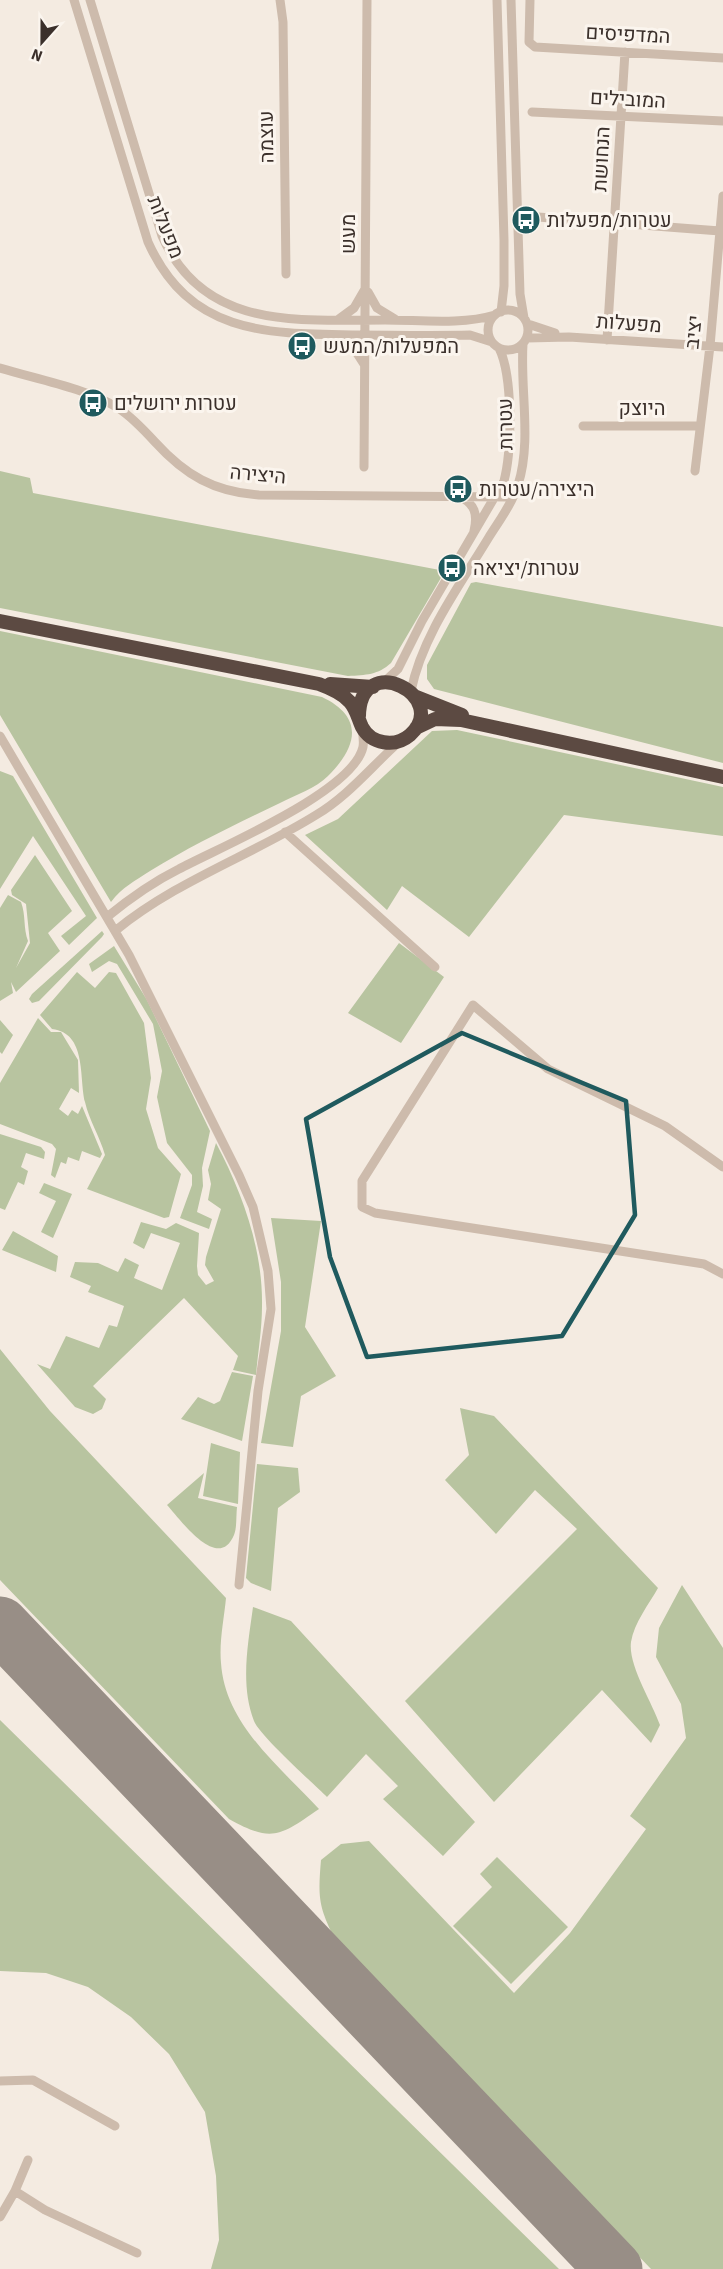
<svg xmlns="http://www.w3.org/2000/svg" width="723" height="2269" font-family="'Source Sans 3',Heebo,sans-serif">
<rect width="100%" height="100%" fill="#f4ebe1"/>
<path fill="#b8c4a0" d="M0,471l30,7 3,15 412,78 -54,92c-13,12 -25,12 -43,13l-348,-68z
M476,582l247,45v136l-289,-74 -7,-10v-14l44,-82z
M0,631l322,66c42,20 36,49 6,79 -12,12 -32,19 -48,27 -44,21 -88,42 -130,68 -15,10 -28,16 -39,31l-111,-187z
M457,730l266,57v49l-159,-21 -95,122 -67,-51 -15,24 -82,-75 33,-16 94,-88z
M0,771l13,5 84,142 -28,27 -8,-9 25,-20 -53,-80 -33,53z
M35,855l37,56 -24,22 12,18 -44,41 -5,-10 2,11 -13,8v-93l8,-13 13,7c5,13 2,26 7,39l-12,27 14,-25 -4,-39 -14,-9 -1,-5z
M102,931l2,3 -2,3 -63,64 -7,2 -3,-4 3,-5z
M399,943l45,34 -43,66 -53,-30z
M114,946l33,54 63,131 -8,37 1,18 -6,26 15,7 -3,10 -29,-11 12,-33v-10l-25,-32 -10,-46 5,-26 -9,-47 -36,-60 -8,-3 -17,11 -3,-8z
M77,972l18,16 14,-16 7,1 28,50 7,55 -5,31 12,39 23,26 -12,43 -5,1 -77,-29 18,-34c-5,-18 -16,-35 -20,-53 -6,-24 2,-69 -33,-73l-12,-14z
M38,1018l13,14h10l17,28 1,33 -8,-5 -12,21 9,7 4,-6 6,4 4,-8 20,48 -2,4 -18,-7 -3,10 -11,-4 -2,7 -5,-2 -6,16 -4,-3 5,-26 -4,-5 -52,-20v-41z
M0,1020l13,15 -11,19 -2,-2z
M0,1134l41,13 4,5 -1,7 -18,-6 -5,14 7,4 -4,14 -6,-3 -13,28 -5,-2z
M216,1143c26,49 47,106 46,163 0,23 -4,46 -6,69l-23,-5 5,-14 -54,-58 -91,88 13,13 -4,10 -9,5 -18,-7 -38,-43 13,5 16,-33 33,12 10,-23 8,2 7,-21 -36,-14 3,-6 -21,-9 5,-15 23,1 20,9 7,-14 14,7 -5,13 28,12 18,-47 -29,-10 -7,16 -11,-6 8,-21 25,7 10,-6 23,10 -2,33 1,9 8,10 8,-4 -9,-16 1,-8 15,-48 -13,-9 3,-16 -3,-14z
M44,1183l28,11 -19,44 -12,-6 15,-31 -17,-8z
M271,1218l50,3 -16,106 31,49 -35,20 -8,51 -32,-4 20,-112v-49z
M13,1231l45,25 -2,16 -54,-22z
M0,1349l50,62 176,187c-2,21 -7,44 -5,65 4,61 58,103 98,146 -39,27 -47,34 -90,10l-229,-239z
M232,1372l21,4 -11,65 -61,-22 17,-22 16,7 6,-3z
M460,1408l34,8 164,172c-9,16 -24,35 -27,54 -3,23 21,60 29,83l-9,18 -49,-53 -108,112 -89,-101 172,-172 -42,-39 -39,44 -51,-54 24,-25z
M211,1443l29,9 -2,52 -35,-8z
M257,1464l41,4 2,24 -22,16 -7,83 -20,-8 -5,-5z
M204,1473l-6,25 39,9c-1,9 0,21 -3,28 -16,38 -54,-16 -67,-30z
M682,1585l41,63v621h-72l-316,-330c-17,-33 -17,-43 -14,-79l20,-16 28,-3 145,152 56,-60 76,-104 -16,-13 56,-78 -5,-34 -25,-47 3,-29z
M253,1607l38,14 184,201 -32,34 -60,-57 15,-13 -32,-32 -39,43c-14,-14 -67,-61 -73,-76 -14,-36 -6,-77 -1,-114z
M0,1720l559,549h-348l8,-29 -3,-64 -11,-64 -36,-58 -38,-37 -43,-30 -42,-14 -46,-2z
M497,1857l71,70 -57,57 -58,-58 39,-39 -12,-13z"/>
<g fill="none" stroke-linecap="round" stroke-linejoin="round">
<path stroke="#988e86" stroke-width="57" d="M0,1625l614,644"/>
<path stroke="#cdbbac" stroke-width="9" d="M74,0l74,242c41,91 116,92 204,93 39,0 79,1 118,0l22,7
M90,0l72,236c42,95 137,84 223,84 36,0 76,5 110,-5
M280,0l3,22 3,252
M497,0l7,240v46l-3,26
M511,0l9,294 4,24
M530,0l-1,42 6,5 188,11
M532,112l191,9
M538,217l182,14
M368,292l9,16 18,11
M488 330a20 20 0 1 1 40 0a20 20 0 1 1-40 0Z
M339,319l15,-11 11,-19
M528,324l27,9
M339,335l14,12 11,17
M527,338l42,-1 154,10
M607,340l18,-288
M0,368c36,11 86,20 118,40 14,9 26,22 37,34 30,33 59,50 104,53l254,2
M583,426h117
M364,467l3,-467
M695,471l15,-125 13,-150
M459,496c16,8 19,18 15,35
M383,683l15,-14 24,-48 82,-140c8,-31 9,-105 -5,-133
M411,691c11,-55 49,-106 78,-154 10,-16 23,-33 29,-52 14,-44 2,-95 5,-141
M0,736l129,219 110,220 14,32 8,34 7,30 3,38 -13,82 -19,194
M285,832l150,135
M107,917c22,-18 46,-35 72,-48 41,-22 174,-77 184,-122 1,-6 0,-12 -1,-18
M115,931c61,-50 135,-75 201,-116 32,-19 55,-48 82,-72
M723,1167l-58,-41 -117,-57 -75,-64 -111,176v26l13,6 329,51 19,10
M0,2081l33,-1 82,46
M15,2191l30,19 92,43
M0,2217l15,-26 13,-31"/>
<path stroke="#5c4a42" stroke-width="14" d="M0,621l319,63c11,4 23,9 31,18 7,8 8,17 12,25 9,17 33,21 48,8 42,-38 -50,-86 -51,-19
M330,684l43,3
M414,696l48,19
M416,728l19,-9 26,1 262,57"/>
</g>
<path fill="none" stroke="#1f5a5e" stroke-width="4.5" stroke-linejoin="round" d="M462,1033l164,68 9,114 -73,121 -195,21 -37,-100 -24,-138z"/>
<defs>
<g id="bus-disc" transform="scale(1.5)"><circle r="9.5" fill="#1f5a5e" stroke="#fbf5ee"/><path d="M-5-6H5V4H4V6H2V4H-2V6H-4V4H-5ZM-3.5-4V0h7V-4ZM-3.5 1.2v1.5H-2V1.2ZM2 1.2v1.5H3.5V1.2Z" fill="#fff"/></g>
</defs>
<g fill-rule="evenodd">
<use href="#bus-disc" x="526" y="220"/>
<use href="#bus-disc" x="302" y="346"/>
<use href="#bus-disc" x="93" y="403"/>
<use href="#bus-disc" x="458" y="489"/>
<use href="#bus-disc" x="452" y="568"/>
</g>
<g text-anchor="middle" stroke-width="6" stroke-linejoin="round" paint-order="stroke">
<g font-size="20" fill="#3b302b" stroke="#fbf5ee">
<text transform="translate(628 34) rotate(3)" y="7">המדפיסים</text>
<text transform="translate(628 99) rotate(3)" y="7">המובילים</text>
<text transform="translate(266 137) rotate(-91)" y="7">עוצמה</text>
<text transform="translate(601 159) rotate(-87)" y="7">הנחושת</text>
<text transform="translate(166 227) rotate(68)" y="7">מפעלות</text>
<text transform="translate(348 234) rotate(-90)" y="7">מעש</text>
<text transform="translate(629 323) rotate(4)" y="7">מפעלות</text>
<text transform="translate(693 332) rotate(-84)" y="7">יציב</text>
<text x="642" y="415">היוצק</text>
<text transform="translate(505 424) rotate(-91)" y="7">עטרות</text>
<text transform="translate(258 474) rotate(5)" y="7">היצירה</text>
</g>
<g font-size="20" fill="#3b302b" stroke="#fbf5ee" text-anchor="start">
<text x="547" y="227">עטרות/מפעלות</text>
<text x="323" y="353">המפעלות/המעש</text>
<text x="114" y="410">עטרות ירושלים</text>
<text x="479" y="496">היצירה/עטרות</text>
<text x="473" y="575">עטרות/יציאה</text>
</g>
</g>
<g transform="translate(42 42) rotate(201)" stroke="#fbf5ee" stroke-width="4.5" paint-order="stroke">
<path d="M0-4.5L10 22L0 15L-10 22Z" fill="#3b302b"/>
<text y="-9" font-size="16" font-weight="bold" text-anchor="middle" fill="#3b302b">N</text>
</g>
</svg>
